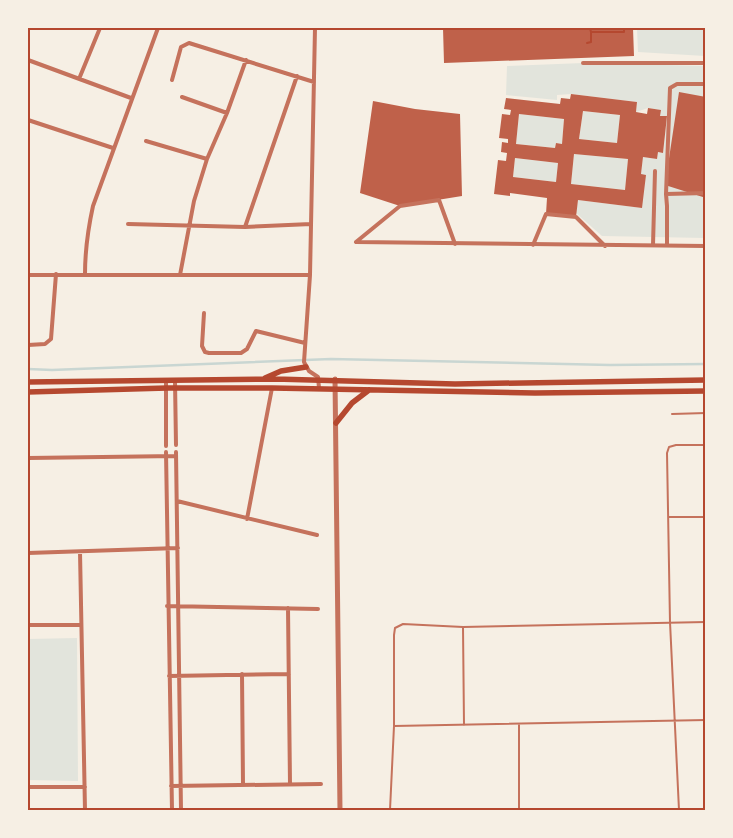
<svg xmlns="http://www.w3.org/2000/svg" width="733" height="838" font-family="'Work Sans',sans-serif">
<rect width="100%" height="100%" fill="#f6efe4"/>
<path fill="#e2e4dc" d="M637,28h68v28l-67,-4z
M583,63l122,3v172l-103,-2 -26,-23 2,-13 64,8 -1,-34 2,-17 14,2 1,-7 5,1 4,-36 -7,-1v-6l-12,-2 -12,4 1,-10 -66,-8 -14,1v5l-51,-5 1,-29z
M583,111l37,4 -3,28 -38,-4z
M519,114l45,5 -2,25 -6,-1 -1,5 -39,-4z
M574,154l54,5 -3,31 -54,-6z
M515,158l43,5 -2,19 -43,-5z
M77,638l1,143 -50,-1v-141z"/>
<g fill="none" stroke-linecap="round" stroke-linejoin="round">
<path stroke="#c9d6d2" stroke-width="2.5" d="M28,369l24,1 279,-11 279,6 96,-1"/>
</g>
<path fill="#bf614a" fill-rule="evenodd" d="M443,28h190l1,28 -190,7z
M679,92l27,5v101l-41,-13z
M571,94l66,8 -1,10 11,2 1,-6 13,2 -1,6h7l-4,37 -5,-1 -1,7 -14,-2 -2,17 5,1 -4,33 -64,-8 -2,17 -30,-3 1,-16 -37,-5v3l-16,-2 4,-34 8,1 1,-8 -6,-1 1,-10 6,1v-4l-9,-1 3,-24 8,1 1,-5 -7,-1 2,-11 54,6 1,-6 9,1zM583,111l37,4 -3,28 -38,-4zM519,114l45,5 -2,25 -6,-1 -1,5 -39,-4zM574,154l54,5 -3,31 -54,-6zM515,158l43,5 -2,19 -43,-5z
M373,101l42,8 45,5 2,82 -62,10 -40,-13z"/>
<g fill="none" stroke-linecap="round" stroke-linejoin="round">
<path stroke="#b5482f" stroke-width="2" d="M586,28h4l1,4
M587,43l4,-1v-10h33v-4"/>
<path stroke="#c5725c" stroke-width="2" d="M672,414l34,-1
M669,517h37
M463,627l1,98
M519,724v86
M394,726l312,-6
M390,810l4,-84v-91l1,-7 8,-4 60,3 243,-5
M679,810l-9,-188 -3,-169 2,-6 7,-2h30"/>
<path stroke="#c5725c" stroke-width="4" d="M315,28l-5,247 -6,87 5,9 9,6 1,11
M28,60l103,38
M583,63h123
M79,79l21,-51
M172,80l9,-33 8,-4 125,39
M182,97l45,16
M28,120l85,28
M146,141l61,18
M666,194l40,-1
M128,224l117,3 66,-3
M245,227l52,-151
M356,242l350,4
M356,242l44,-36 39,-6 16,44
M533,245l13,-31 30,3 29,29
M653,245l2,-74
M667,245v-39l-1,-12 4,-106 7,-4h29
M85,274c0,-23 3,-45 8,-68l65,-178
M28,275h282
M180,275l14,-74 13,-42 20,-46 19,-53
M204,313l-2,33 3,6 4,1h32l6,-4 9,-18 49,12
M28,345l17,-1 6,-5 5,-65
M175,381l1,64
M166,446v-65
M166,452l6,358
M176,452l5,358
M28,458l148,-2
M177,501l140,34
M247,519l25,-131
M80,552l5,258
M28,553l150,-5
M167,606l151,3
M288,608l2,176
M28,625h52
M242,674l1,110
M169,676l120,-2
M171,786l150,-2
M28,787h57"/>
<path stroke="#c5725c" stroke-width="5" d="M335,379l5,431"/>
<path stroke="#b5482f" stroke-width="5.5" d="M265,378l16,-7 25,-4
M28,382l247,-3 180,5 251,-4
M28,392l139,-4h105l263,5 171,-2
M336,423l16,-20 17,-13"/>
</g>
<rect width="733" height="838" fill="none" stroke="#f6efe4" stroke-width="58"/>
<rect x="29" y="29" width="675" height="780" fill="none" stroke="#b5482f" stroke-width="2"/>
</svg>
